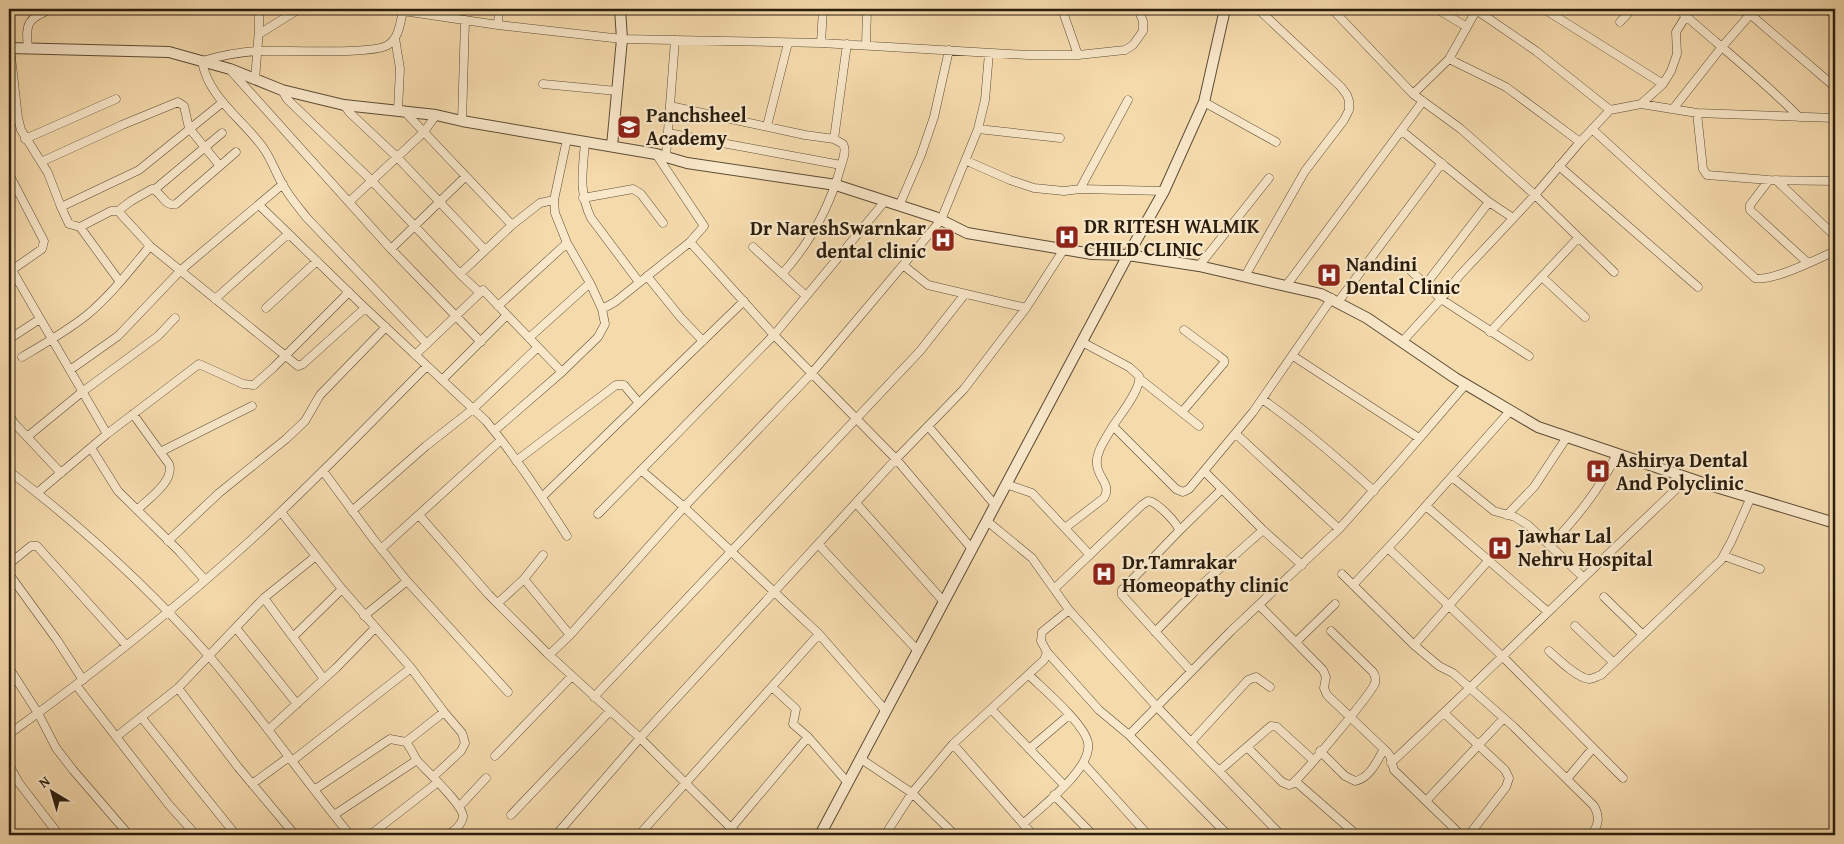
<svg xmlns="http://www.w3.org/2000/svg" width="1844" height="844" font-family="'Gentium Book Plus',serif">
<rect width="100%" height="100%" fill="#f5daac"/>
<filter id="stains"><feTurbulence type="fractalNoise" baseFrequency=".004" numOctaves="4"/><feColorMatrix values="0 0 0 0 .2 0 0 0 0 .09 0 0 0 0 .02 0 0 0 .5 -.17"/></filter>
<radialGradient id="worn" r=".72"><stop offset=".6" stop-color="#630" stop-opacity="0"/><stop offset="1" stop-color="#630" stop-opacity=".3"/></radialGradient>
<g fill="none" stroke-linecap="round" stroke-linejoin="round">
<g stroke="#5d4c35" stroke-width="9">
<path id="minor" d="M390,9l108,16 124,14 199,4 207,12h50l47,-5 8,-5 10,-14v-10l-5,-12
M1062,9l16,46
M1332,9l81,85 48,35 74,66 79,77
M1437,9l30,18
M1544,9l119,75
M1678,9c40,36 83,69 121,108
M1744,9l91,78
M1827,9l8,7
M1476,10l60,41 74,59
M403,11c-3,12 -4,27 -15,34 -15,10 -105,5 -130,6 -19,1 -38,5 -56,10 6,37 42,59 62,88 9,13 13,28 22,41 6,10 14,19 21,28l120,126
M1620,22l12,-13
M498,25l1,-16
M259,34l40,-25
M395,38l5,31 -2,41
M821,43l2,-34
M866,45l1,-36
M10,48l8,70 3,12 27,43 13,34 8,17 11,3 31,-16h7l32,35 148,120 5,-2 62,-56
M28,48c-3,-25 0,-30 24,-39
M1449,59l57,28 74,55
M231,71l160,178 90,93
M255,80l4,-51v-20
M543,84l74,7
M282,90l5,9 84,81 89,94
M1413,94l36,-35 28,-50
M1204,102l72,40
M1641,104l22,-20 8,-13 6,-17 -1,-22 10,-16
M344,105l5,7 48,45 88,93
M670,106l135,29 29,4 9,5c4,7 0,15 -2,22 -11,40 -31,77 -59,108
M1673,109l48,-61 34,-39
M404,111l108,114
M1697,113l6,56 4,6 62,5 66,1
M462,121l3,-101
M767,126l21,-83
M978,129l82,9
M1592,129l163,149c14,5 65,-20 80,-27
M1402,131l87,71 24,16
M668,133l173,32
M25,139l91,-40
M834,139l13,-95
M585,142c-2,28 -7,49 6,76l48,64
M656,154l48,72 -14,16 84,93 122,124 76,90
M666,157l9,-117
M967,161l43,19 24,8 30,3 16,-2 84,2
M41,162l81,-37 56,-23 6,4 5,22 31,38
M1559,166l139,121
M9,174l35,67 -2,8 -33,23
M1769,180l-19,25v5l58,53
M1776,180l59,56
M1080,189l48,-89
M154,190l68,-57
M583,198l50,-9 8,5 22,29
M349,202l75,-70 12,-17
M259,205l102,99 125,117c30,36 56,76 81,115
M899,206l22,-51 13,-38 15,-67
M61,207l78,-37 84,-68
M118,211l13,-10 21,-12c11,4 12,18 24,15l60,-52
M80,227l40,55
M753,247l53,49
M391,249l74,-72
M9,265l98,169
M903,265l25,20 98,23
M1199,266l70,-88
M1411,271l30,28 88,57
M647,276l34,42 22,23
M1245,276l60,-105 39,-51 5,-10v-9l-2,-6 -6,-8 -83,-78
M1542,277l43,40
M1426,284l63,-82
M1286,286l137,-185
M480,293l-20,-19 52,-49 28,-22 14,-3
M215,299l73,-65
M1338,302l104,-139
M498,306l69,-63
M266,308l51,-47
M602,309l13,-7 75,-60
M1490,332l88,-94
M529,338l61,-55
M9,339l31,-20
M1082,342l47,25 10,9c3,12 -19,39 -26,50l63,63 7,3 6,-3 64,-77 79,-114
M1402,342l39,-43 19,-24 75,-80 45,-53 30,-32 31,-6 56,9 138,5
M415,355l68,-65 79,82
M1293,356l126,82
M22,357c22,-13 45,-26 65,-42 24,-20 43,-45 63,-69
M70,370l48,-34 63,-66 102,-86
M1140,379l59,47
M442,380l65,-65
M1262,399c40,28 76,59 112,92
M1182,412l42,-49v-3l-5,-4 -35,-26
M133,414l36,50c6,17 -21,35 -32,46
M9,415l5,8 47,50
M928,426l67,79
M494,431l68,-59 36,-35 7,-13 -3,-15 -12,-26 -23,-40 -12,-30 -1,-13 13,-61
M1236,434l103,95
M27,437l55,-45 76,-56 17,-18
M91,448l27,43 61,60 26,29
M160,452l92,-46
M516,461l100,-76h8l15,18
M641,470l43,37 135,127 67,77
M9,471c72,55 140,117 200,185 50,58 93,121 141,179
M323,471l51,69 33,41 101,111
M1204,471l59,59 39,35
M1452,477l42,34 21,6 13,8 55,52
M1006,484l26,9 58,62
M37,493l70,-59 92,-70 44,20 11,1 20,-18 75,-75
M542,497l202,-196
M856,503l88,99
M1426,506l122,106
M352,511l74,-65 47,-37 65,-62
M281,512l61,77 69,79 33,44 -38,30
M598,514l176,-179 111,-134
M419,515l70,80 58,58 93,85 98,97
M1507,515l27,-28 33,-50
M987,521l45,37 37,52 88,97 124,128
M1065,528l39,-30c8,-13 -6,-20 -7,-33 -2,-13 10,-28 16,-39
M1179,531l43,-42
M168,541l51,-48 67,-54 19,-18 15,-26 66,-68
M818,544l100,107
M1550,546c27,-29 50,-57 67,-92
M1388,548l115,109 120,121
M381,549l120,-109
M1724,556l36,13
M9,564l22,-18h6l89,99
M9,574l48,66 26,40
M1342,574l72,71 25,21 14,7 61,54 80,79c6,11 5,19 -3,29
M524,579l46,56
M1353,585l47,-50 110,-124
M1054,589l88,-84 6,-4c8,0 30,22 31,30l-57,59v5l69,76
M1604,597l39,38
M264,598l60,81
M498,603l26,-24 19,-24
M1259,605l64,65 3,7 -2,11 3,7 60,57 3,4 4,14 67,65
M364,616l43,-35
M1575,626l39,37
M236,628l61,76
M1155,632l44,-45 64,-57
M293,637l49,-48
M1296,642l39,-38
M1414,645l74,-84
M1549,651c9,8 28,27 40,28 4,0 8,-3 12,-4l120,-115 10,-18 20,-45
M1047,652l52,58 30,25 99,100
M549,655l21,-20 114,-128 128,-134 129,-153 37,-91 7,-29 4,-47
M9,668l29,45 18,35 17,22 56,65
M76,685l93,120 27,30
M772,687l24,22 -3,15 15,13 40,46
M178,688l60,79 57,68
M594,697l326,-346 45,-57
M991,709l73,76
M1444,713l61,57 4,8 -3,9 -37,48
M141,717l95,118
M268,730l68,-62 39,-40
M9,734c84,-60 166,-125 243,-195 60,-55 117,-115 175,-173
M1129,735l102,-104 108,-102 60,-67 67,-78
M116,737l62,-49 86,-90 52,-42
M1191,742l57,-62 8,-3 14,10
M953,744l80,91
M1247,747l35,35 7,3 3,-1c11,-9 80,-91 83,-101 1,-4 0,-8 -2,-11l-42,-41
M1029,749l40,-34
M1320,751l25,25 10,5c15,-3 22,-20 29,-32
M495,756l77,-80
M861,759l51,34 43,42
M292,761l119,-93
M1391,763c100,-94 197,-191 297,-285
M1084,764l64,71
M9,765l10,18 40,52
M1219,771l52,-45 6,1 36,33
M433,777l28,-26 4,-8 -3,-10 -18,-21
M1567,779l26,-31
M1295,781l62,54
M252,784l37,-27
M314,790l76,-51 16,3c4,5 7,11 10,17 9,11 48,46 47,58 -1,8 -9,14 -15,18
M1054,795l39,40
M1426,801l78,-83
M459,807l27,-29
M334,815l83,-55
M511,815l99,-104
M1023,824c17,-16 70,-56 65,-81 -3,-19 -45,-54 -59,-68
M370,835l68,-53
M556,835l84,-97 256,-279 68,-70 62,-81 38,-59
M639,835l180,-201
M727,835l5,-8 76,-90
M885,835l27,-42 41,-49 91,-84 3,-8 -6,-11 1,-9 27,-22"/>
</g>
<g stroke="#5d4c35" stroke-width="12">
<path id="tertiary" d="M9,48l160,4 61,17 52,21 62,15 92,10 26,6 194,33 31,9 149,22 99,32 32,16 125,21 36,1 71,11 122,28 46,24 88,60 83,49 168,57 129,39
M612,146l10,-107 -2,-30
M820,835l308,-580 36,-64 40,-89 21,-93"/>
</g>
<use href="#minor" stroke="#f8e7c9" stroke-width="8"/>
<use href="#tertiary" stroke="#f8e7c9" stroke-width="10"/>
</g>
<defs>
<g id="school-square" transform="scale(1.25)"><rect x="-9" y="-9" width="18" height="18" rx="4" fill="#8f2418" stroke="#f8e7c9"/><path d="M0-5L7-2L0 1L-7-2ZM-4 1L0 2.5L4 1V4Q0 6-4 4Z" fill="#fff"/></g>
<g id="hospital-square" transform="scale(1.25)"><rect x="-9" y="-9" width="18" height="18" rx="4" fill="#8f2418" stroke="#f8e7c9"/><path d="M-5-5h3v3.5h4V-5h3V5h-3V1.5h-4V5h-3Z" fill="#fff"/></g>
</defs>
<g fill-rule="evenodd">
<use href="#school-square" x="629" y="127"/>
<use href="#hospital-square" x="1067" y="237"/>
<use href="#hospital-square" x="943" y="240"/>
<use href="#hospital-square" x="1329" y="275"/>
<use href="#hospital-square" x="1598" y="471"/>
<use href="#hospital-square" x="1500" y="548"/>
<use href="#hospital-square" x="1104" y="574"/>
</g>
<g text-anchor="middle" stroke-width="4.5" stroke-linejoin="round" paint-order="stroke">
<g font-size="20" font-weight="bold" fill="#2a1d0d" stroke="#f8e7c9" text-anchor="start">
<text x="646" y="122">Panchsheel<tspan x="646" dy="23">Academy</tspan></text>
<text x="1084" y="233">DR RITESH WALMIK<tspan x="1084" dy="23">CHILD CLINIC</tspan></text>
<text x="926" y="235" text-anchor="end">Dr NareshSwarnkar<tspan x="926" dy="23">dental clinic</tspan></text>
<text x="1346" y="271">Nandini<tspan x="1346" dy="23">Dental Clinic</tspan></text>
<text x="1616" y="467">Ashirya Dental<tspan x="1616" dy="23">And Polyclinic</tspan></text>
<text x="1518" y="543">Jawhar Lal<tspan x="1518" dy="23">Nehru Hospital</tspan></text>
<text x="1122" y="569">Dr.Tamrakar<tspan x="1122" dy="23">Homeopathy clinic</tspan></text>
</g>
</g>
<rect width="1844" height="844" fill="none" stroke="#f5daac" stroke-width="30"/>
<rect x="10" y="10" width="1824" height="824" fill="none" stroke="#2a1d0d" stroke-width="2.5"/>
<rect x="15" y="15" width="1814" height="814" fill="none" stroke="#2a1d0d"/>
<g transform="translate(52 792) rotate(322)" stroke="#f8e7c9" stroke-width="4" paint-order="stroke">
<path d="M0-4L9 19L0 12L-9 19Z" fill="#2a1d0d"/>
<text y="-8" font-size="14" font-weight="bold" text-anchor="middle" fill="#2a1d0d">N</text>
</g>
<rect width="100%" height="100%" filter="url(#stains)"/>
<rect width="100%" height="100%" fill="url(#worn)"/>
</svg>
